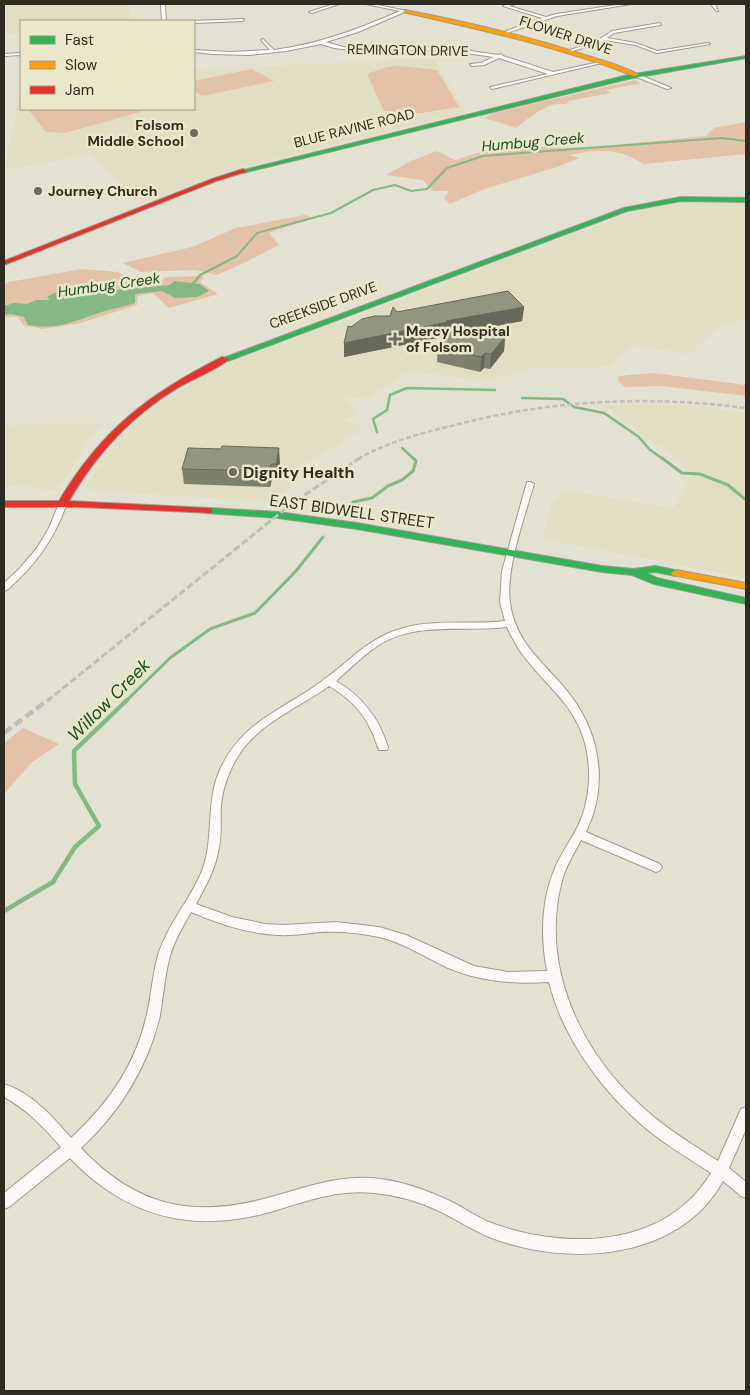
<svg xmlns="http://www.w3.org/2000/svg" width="750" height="1395" font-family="'DM Sans',sans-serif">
<rect width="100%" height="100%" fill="#e3e1d2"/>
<path fill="#e2dec4" d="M4,4h126v17h-109v12l-17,1z
M433,58l33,53 -219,55 -35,10 -70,27 -52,-48 -86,15 17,-82v21h173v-39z
M712,202l34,2v115l-27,8 -30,27 -55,-8 -24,19 -17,3h-57l-48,12 -22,-1 -56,-8 -43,28 -23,-3 14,17 -12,8 18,7 -61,38 -19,29 -9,7 -181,-11 -7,-3v-3l9,-15 19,-25 26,-25 21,-17 31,-20 20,-12 7,-1 13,-6 2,-3 47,-19 20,-5 1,-3 47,-17 16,-4 2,-3 21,-8 17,-3 -1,-2 24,-9h7l10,-3 -1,-3 90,-34 9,1 8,-3v-4l81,-30 24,-6z
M603,405l92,1 51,7v165l-203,-39 9,-38 12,-11 110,18 19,-37z
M54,423l49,1 -14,14 -5,11 -25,38 -4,3 -9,1 -13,-4 -29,-1v-60z"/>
<path fill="#e3c2a7" d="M400,66l37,4 22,37 -37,6 -38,-2 -17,-37 20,-7z
M252,69l22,12 -72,15 -8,-5v-10z
M635,80l6,3 -35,7 5,3 -43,8 1,2c-5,2 -7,1 -12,1 -13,1 -31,16 -41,24l-31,-10 5,-4z
M28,109h108l4,3 -75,21 -19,-1z
M746,122v32l-102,10 -17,-9 -18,-4h-17l-23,4 10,3 -22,9 -73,22 -34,15 -6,-6 5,-7h-17l-9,-11 -37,-5 25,-14 26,-10 18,9 22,-7 42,-7 44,2 42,-2 101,-10 8,-8z
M305,215l8,3 -44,15 10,12 -33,17 -29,13 -21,-5 -55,2 -18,-9 69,-16 44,-19z
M81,269l37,3 24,14 17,-1 6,-8 39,-1 -4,6 18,12 -49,14 -16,-15 -15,3 -1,9 -60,19 -35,5 -19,-4 -5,-8h-14v-32l5,-3z
M653,373l93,12v11l-84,-10 -37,1 -7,-6 1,-5z
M23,728l36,16 -27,18 -28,32v-51z"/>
<path fill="#85b983" d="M174,281l26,3 9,7 -12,6 -22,1 -13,-7 -27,3v9c-9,3 -18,5 -27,7 -31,9 -46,21 -80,15l-4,-8 -13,-3 -7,1v-9l10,-3 13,1 9,-4h14l-3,-3 7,-4 73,-4 43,-4z"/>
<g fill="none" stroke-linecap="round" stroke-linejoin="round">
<path stroke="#85b983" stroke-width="2" d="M212,269l25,-13 20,-23 74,-20 42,-23 22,-5 16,6 16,-2 20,-21 36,-12 239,-18 24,3"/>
<path stroke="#85b983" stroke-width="2.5" d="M191,286l9,-11 14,-7
M522,398l41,1 11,8 30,6 35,24 10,12 14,10
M377,432l-4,-13 14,-9 3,-15 17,-7 88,2
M402,448l12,11"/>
<path stroke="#85b983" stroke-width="3" d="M662,458l20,15 18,1 28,11 18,15
M350,507l3,-5 19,-4 16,-12 14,-6 11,-9 3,-10 -3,-3
M126,701l44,-43 40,-29 45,-16 41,-42 27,-34"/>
<path stroke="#85b983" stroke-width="4.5" d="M4,911l49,-29 22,-35 24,-21 -24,-42 -1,-33 53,-51"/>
<g stroke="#9d9b8f" stroke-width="2">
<path id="street" d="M161,4h4l1,17h-4z
M334,4h5l-27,9 -3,-1z
M366,4h7l34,7 -49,21 -32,10 21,6 13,1 84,-2 54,8 3,-1 2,2 50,16 51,-11 2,1 -114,27 -2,-2 58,-13 -49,-16 -15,7 -12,1 -2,-2 11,-1 13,-6 -50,-7 -84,1 -26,-3 -13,-4 -35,7 -37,4 -37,-1 -18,-2v-2l36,2 40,-2 -9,-10 2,-1 11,11c45,-6 85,-21 126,-39z
M509,4h6l-6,2 37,11 10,-3 67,-10h8l-74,12 -50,17 -1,-2 36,-13 -39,-12z
M711,4h4l3,7h-2z
M244,19l-1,2 -49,2 -2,-2z
M660,23l1,2 -47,8 -7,5 29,5 21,8 51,-8 2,1 -53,9 -22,-8 -31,-5 -5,4 -27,7 -2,-1 25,-8 17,-11z
M21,53v2l-17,1v-2z
M634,74h4l33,14 -4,1 -33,-13z
M527,482h3l4,2c-9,32 -29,86 -24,119 6,43 37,61 61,93 30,40 37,91 15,136l74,32 2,3 -2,3 -4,2 -75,-32c-6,12 -14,24 -18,37 -24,84 14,169 75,226 24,23 52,40 80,58l23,-52 5,-2v22l-17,39 17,14v16l-5,-2 -18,-15c-45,81 -156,86 -234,56 -17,-7 -33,-18 -50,-26 -21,-10 -43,-16 -65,-18 -37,-4 -70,9 -104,19 -78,22 -144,5 -200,-54l-61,49 -5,2v-16l57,-46c-17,-19 -34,-38 -57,-50v-13c28,9 48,32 67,54 36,-33 64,-72 75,-120 5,-19 6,-40 11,-59 9,-34 34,-59 46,-91 11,-32 3,-65 16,-96 22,-51 63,-61 103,-91 30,-21 44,-42 81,-53 33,-9 68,-3 102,-7l-5,-19 2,-31zM507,627c3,7 7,14 11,21 23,35 55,52 67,95 7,27 5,58 -7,83 -8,16 -19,30 -25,47 -12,31 -12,66 -6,98l-39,1 -34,-6 -68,-31 -27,-8 -43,-5 -53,3 -18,-1 -33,-7 -36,-13c10,-18 20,-36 23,-57 3,-13 1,-28 2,-42 2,-19 10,-40 22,-56 22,-29 57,-42 86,-63 17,10 33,24 41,42 4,7 6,15 9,22h8l1,-3c-9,-29 -26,-51 -52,-66 15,-13 30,-29 48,-39 37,-20 82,-10 123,-15zM191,912c29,12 57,22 89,23 14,1 27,-2 41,-3 19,-1 39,1 58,5 25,6 46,20 69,31 34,14 66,16 101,14 14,59 60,119 108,155 17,13 36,24 54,36 -45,75 -142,77 -217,51 -14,-5 -27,-14 -40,-21 -26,-13 -55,-23 -83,-25 -36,-2 -67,10 -100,19 -77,22 -135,10 -190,-49 37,-34 65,-78 78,-128 4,-19 5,-40 10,-60 4,-17 13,-32 22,-48z
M60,501h6l1,2c-12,35 -32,63 -60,87l-3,1v-8l16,-15 17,-20 12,-20z"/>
</g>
<g stroke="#9d9b8f" stroke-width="2">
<path id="fast" d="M746,56v2l-118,21 -385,94 -3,-2 388,-96z
M681,197l65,1v4l-65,-1 -54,10 -399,150 -7,-2 403,-151z
M209,508l69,4 79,11 245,43 32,3 21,-3 25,5 1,2 -5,3 -21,-4 -9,1 11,5 89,20v6l-92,-20 -22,-9 -30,-3 -245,-43 -79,-11 -72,-5v-4z"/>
</g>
<g stroke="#9d9b8f" stroke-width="2">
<path id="slow" d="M405,10c62,12 124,26 183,46 16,5 36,10 51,19l-5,1c-75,-29 -152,-46 -231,-64z
M676,570l70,13v6l-74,-14 -1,-2z"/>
</g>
<g stroke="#9d9b8f" stroke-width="2">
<path id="jam" d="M243,169l2,1v2l-29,9 -212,84v-4l208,-82z
M222,357l7,2c-12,11 -35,19 -50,28 -47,28 -83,67 -110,114l140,7 3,1v4l-131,-6h-77v-6h55c43,-72 90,-107 163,-144z"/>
</g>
<use href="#street" fill="#fbfaf8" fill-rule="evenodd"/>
<use href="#fast" fill="#30b455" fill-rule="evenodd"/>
<use href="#slow" fill="#ff9f0a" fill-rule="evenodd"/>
<use href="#jam" fill="#e5322d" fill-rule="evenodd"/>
<path stroke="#bfbeba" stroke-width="2.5" stroke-dasharray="5 2.5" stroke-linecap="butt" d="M358,459c30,-17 60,-25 93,-33 98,-26 195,-31 295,-18"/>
<path stroke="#bfbeba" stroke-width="3" stroke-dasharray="7 3" stroke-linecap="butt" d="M47,701l247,-199 66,-44"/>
<path stroke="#bfbeba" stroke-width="4.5" stroke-dasharray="9 4.5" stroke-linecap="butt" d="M4,733l44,-33"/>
</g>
<path fill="#7e806e" d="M524,307l-2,14 -41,8 24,8 -1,14 -14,18 -6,-1 -4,4 -43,-10 1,-15 9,-11 -103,21 7,-30 39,-11 7,-4z
M280,463l-3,17 -5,-1 -2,8 -86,-3 -2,-15z"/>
<path fill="#66685a" d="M524,307l-2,14 -75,14v1l-103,21v-14l102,-22z
M502,334l-1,8 4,-5 -1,14 -14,18 1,-15z
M485,353l-1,15 -4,4 1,-15z
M279,448l1,15 -3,17 -1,-16z
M271,464l1,15 -2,8 -1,-16z"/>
<path fill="#929580" stroke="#66685a" d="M508,291l16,16 -78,14 2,1 -104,21 4,-17 3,1 11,-8 13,-3h15l3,-9 4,5z
M458,324l44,10 -2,1 5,2 -14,17 -6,-1 -4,4 -43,-10z
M222,446l57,2 -3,16h-5l-2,7 -87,-2 6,-21 33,1z"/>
<g fill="#6d6b5f" stroke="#ebe7ca" stroke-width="2">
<circle cx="194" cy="133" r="5"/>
<circle cx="38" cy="191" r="5"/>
<path d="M392.5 331.5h5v5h5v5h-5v5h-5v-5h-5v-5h5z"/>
<circle cx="233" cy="472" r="5"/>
</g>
<g text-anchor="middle" stroke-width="5" stroke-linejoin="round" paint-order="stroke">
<g font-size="14" fill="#2e2c21" stroke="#ebe7ca">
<text transform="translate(566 35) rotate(18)" y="5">FLOWER DRIVE</text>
<text transform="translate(408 50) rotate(1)" y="5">REMINGTON DRIVE</text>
<text transform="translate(354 128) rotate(-14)" y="5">BLUE RAVINE ROAD</text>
<text transform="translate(323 305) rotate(-20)" y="5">CREEKSIDE DRIVE</text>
</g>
<g font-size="14" font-weight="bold" fill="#2e2c21" stroke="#ebe7ca" text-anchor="start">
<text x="184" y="130" text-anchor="end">Folsom<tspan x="184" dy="16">Middle School</tspan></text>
<text x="48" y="196">Journey Church</text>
<text x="406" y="336">Mercy Hospital<tspan x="406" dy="16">of Folsom</tspan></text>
</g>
<g font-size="15" font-style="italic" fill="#1b4e1f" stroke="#ebe7ca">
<text transform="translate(533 142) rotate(-5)" y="5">Humbug Creek</text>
<text transform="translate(109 285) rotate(-8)" y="5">Humbug Creek</text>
</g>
<g font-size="16" font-weight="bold" fill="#2e2c21" stroke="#ebe7ca" text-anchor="start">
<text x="243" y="478">Dignity Health</text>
</g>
<g font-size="16" fill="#2e2c21" stroke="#ebe7ca">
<text transform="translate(352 511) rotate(8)" y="6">EAST BIDWELL STREET</text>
</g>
<g font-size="18" font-style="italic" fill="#1b4e1f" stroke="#ebe7ca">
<text transform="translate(109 700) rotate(-45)" y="6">Willow Creek</text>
</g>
</g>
<rect width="750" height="1395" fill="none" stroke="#2e2c21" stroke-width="10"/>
<rect x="20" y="20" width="175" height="90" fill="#ebe7ca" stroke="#9f9c86"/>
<rect x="30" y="36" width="25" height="8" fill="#30b455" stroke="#9f9c86"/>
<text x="65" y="45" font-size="15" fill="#2e2c21">Fast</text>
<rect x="30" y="61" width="25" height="8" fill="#ff9f0a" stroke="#9f9c86"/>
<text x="65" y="70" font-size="15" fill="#2e2c21">Slow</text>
<rect x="30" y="86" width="25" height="8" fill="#e5322d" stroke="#9f9c86"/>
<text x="65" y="95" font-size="15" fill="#2e2c21">Jam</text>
</svg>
